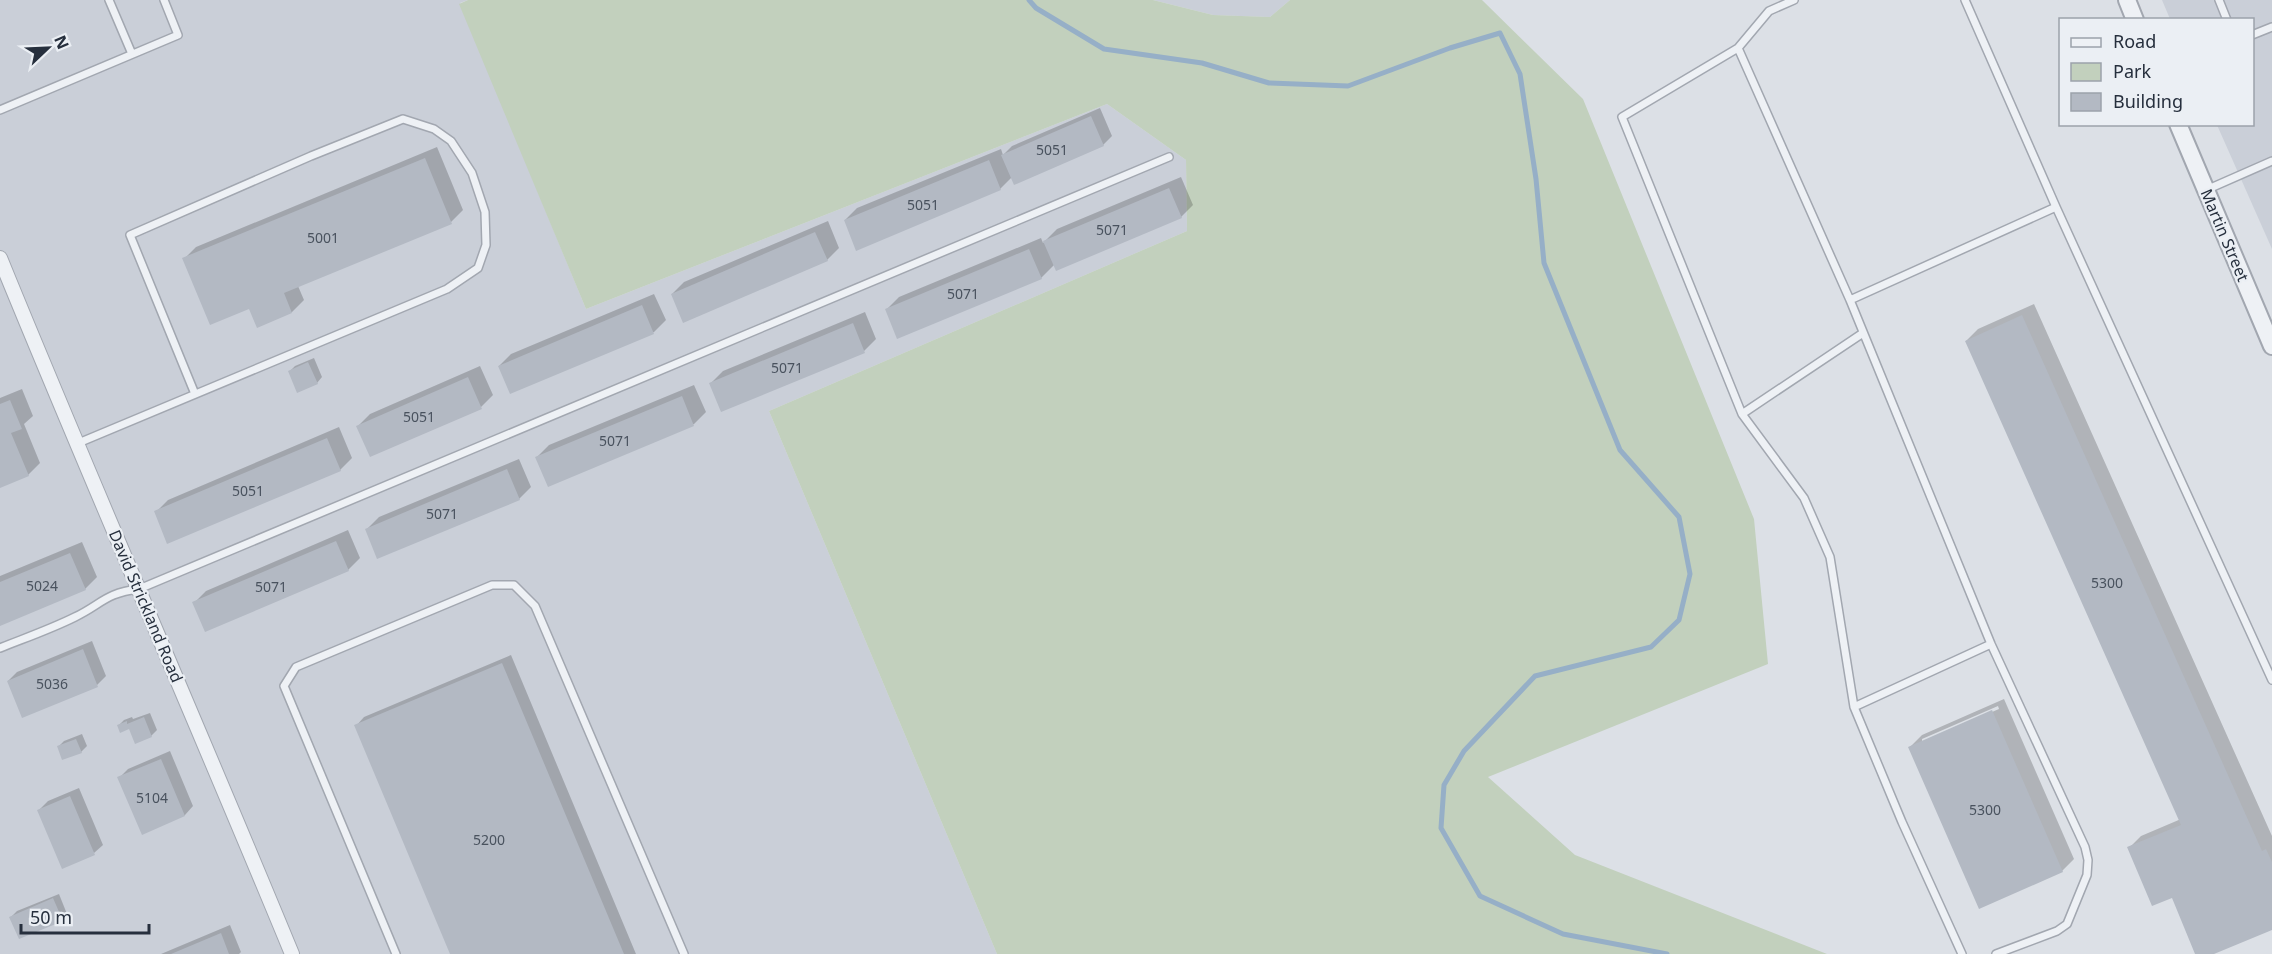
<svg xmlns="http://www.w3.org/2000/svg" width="2272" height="954" font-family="'Noto Sans',sans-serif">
<rect width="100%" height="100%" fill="#dce0e6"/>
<path fill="#cacfd8" d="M0,0h468l-8,3 126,306 521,-205 79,56 1,71 -418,180 228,543h-997z
M1153,0h137l-20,17 -57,-2z
M2162,0h110v249l-55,-124 35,-1v-104l-82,-1z"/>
<path fill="#c2d0bd" d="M468,0h685l60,15 57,2 20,-17h192l101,99 171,420 14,145 -280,113 87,78 252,99h-830l-228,-543 418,-180 -1,-71 -79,-56 -521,205 -127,-305z"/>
<path fill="#0003" fill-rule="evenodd" d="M1100,108l12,28 -9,9 -91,32 -12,12 -155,31 12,-12 144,-59 2,6 9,-9z
M437,147l26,63 -12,12 -153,64 6,14 -12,12 -34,14 -8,-19 -66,-48 12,-12z
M1181,177l12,28 -12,12 -126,47 -14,14 -154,31 12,-12 142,-59 2,5 14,-14z
M828,221l11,27 -12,12 -155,34 12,-12z
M654,294l12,26 -12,12 -143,60 -12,-26 12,-12z
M2034,304l238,532v92l-62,26h-13l-25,-58 -43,-48 12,-12 40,-17 -215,-478 12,-12z
M865,312l11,27 -12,12 -153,32 12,-12z
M314,358l8,19 -5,6 -28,-11 6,-6z
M480,366l13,29 -12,12 -123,19 12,-12z
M694,385l12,27 -12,12 -146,61 -11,-28 12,-12z
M22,389l11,27 -9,8 16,39 -12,12 -28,11v-88z
M339,427l13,31 -12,12 -184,42 12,-12z
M519,459l12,28 -12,12 -152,30 12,-12z
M348,530l12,28 -12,12 -154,33 12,-12z
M82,542l15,35 -12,12 -85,35v-48z
M92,641l14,35 -9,9 -74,31 -15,-35 9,-9z
M511,655l125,299h-184l-96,-228 8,-9z
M2004,699l70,160 -12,12 -152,-124 12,-12zM1998,706l1,3 -77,33v-3z
M150,713l7,17 -6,6 -21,-9 -12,-1 6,-6 8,-3 1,2z
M82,734l5,12 -6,6 -22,-6 5,-5z
M170,751l23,55 -8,9 -42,18 -24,-55 9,-9z
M79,788l24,57 -9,8 -55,-43 9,-9z
M59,894l8,20 -5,6 -51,-3 6,-6z
M230,925l11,27 -2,2h-78z"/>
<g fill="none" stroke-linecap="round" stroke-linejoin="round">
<path stroke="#96afc7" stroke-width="5" d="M1029,0l7,8 68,41 98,14 67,20 79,3 102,-38 50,-15 20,41 16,105 8,84 76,187 59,67 11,57 -11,46 -28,27 -116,29 -71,75 -20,34 -3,43 39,68 83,38 104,20"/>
</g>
<path fill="#b3b9c3" d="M1091,116l13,30 -90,39 -13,-30z
M425,158l27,66 -168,69 8,20 -35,15 -8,-19 -39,16 -28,-67z
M989,160l12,30 -145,61 -12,-31z
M1169,188l13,30 -126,53 -13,-30z
M815,232l13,29 -145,62 -12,-29z
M1029,249l13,30 -145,60 -12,-30z
M642,305l12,29 -144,60 -12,-28z
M2022,315l240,536 4,-2 6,13v68l-58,24h-19l-23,-56 -20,8 -25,-59 54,-22 -216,-484z
M853,323l12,30 -144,59 -12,-29z
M308,362l10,22 -21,9 -9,-22z
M468,377l14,32 -112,48 -14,-31z
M682,396l12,30 -146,61 -13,-30z
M10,400l12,29 -11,4 18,43 -29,12v-84z
M327,438l14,33 -174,73 -13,-33z
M507,469l13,31 -143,59 -12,-30z
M336,541l13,30 -144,61 -13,-30z
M70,553l16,37 -86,36v-44z
M83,649l15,38 -76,31 -15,-37z
M502,663l122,291h-174l-96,-229z
M1992,710l71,162 -84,37 -71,-162z
M144,717l8,20 -17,7 -6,-15 -9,4 -3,-8 10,-4v3z
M76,739l6,14 -20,7 -5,-14z
M161,759l24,57 -43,19 -25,-58z
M70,796l25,59 -33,14 -25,-59z
M53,898l10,23 -44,18 -10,-22z
M221,933l8,21h-58z"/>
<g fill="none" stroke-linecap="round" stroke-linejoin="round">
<g stroke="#a2a7b0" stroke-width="10">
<path id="service" d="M109,0l23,54
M1965,0l91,207
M2219,0l8,20
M2252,35l20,-8
M1738,48l31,-37 25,-11
M0,110l178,-75 -14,-35
M2206,190l66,-29
M1850,300l-112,-252 -116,69 120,297 121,-81
M1742,414l62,84 26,59 24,150
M76,444l371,-155 31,-21 8,-23 -1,-33 -13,-39 -21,-32 -17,-12 -31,-10 -92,37 -181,79 65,159
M0,648c25,-10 51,-19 75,-31 27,-13 30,-24 64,-28l1030,-432
M396,954l-112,-268 12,-19 196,-82h22l21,21 149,348
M1962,954l-60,-132 -48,-115 137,-63
M1996,954l61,-23 10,-7 20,-49 1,-15 -3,-13 -94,-203 -141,-344 206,-93 216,473"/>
</g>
<g stroke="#a2a7b0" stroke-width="16">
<path id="minor" d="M0,258c95,233 196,463 292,696"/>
</g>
<g stroke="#a2a7b0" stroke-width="20">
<path id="tertiary" d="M2127,0l8,20
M2178,124l94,222"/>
</g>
<use href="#service" stroke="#eef1f5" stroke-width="7"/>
<use href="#minor" stroke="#eef1f5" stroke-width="14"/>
<use href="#tertiary" stroke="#eef1f5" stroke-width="16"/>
</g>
<g text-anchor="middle" stroke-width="4.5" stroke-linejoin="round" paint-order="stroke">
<g font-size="14" fill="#49525e">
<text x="1052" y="155">5051</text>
<text x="923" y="210">5051</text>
<text x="1112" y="235">5071</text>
<text x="323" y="243">5001</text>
<text x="963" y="299">5071</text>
<text x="787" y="373">5071</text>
<text x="419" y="422">5051</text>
<text x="615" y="446">5071</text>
<text x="248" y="496">5051</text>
<text x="442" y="519">5071</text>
<text x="2107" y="588">5300</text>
<text x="42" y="591">5024</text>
<text x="271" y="592">5071</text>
<text x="52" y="689">5036</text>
<text x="152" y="803">5104</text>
<text x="1985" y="815">5300</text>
<text x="489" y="845">5200</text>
</g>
<g font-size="16" fill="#262f3d" stroke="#ebeff4">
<text transform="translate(2225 235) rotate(67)" y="6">Martin Street</text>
<text transform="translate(146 606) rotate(67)" y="6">David Strickland Road</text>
</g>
</g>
<rect x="2059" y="18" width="195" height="108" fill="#ebeff4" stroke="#9ca2ab" stroke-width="1.5"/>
<rect x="2071" y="38" width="30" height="9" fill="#eef1f5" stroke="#9ca2ab" stroke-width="1.5"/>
<text x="2113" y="48" font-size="18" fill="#262f3d">Road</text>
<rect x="2071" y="63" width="30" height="18" fill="#c2d0bd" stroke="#9ca2ab" stroke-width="1.5"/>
<text x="2113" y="78" font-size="18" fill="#262f3d">Park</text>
<rect x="2071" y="93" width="30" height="18" fill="#b3b9c3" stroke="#9ca2ab" stroke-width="1.5"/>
<text x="2113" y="108" font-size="18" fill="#262f3d">Building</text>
<g transform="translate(48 48) rotate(67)" stroke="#ebeff4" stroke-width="4.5" paint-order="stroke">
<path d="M0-4.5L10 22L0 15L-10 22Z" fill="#262f3d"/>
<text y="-9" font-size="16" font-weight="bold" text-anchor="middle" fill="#262f3d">N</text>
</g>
<path d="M21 924v9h128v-9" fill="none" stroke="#262f3d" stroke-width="3"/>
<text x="30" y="924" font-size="18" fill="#262f3d" stroke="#ebeff4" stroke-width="4.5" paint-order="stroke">50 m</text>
</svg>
